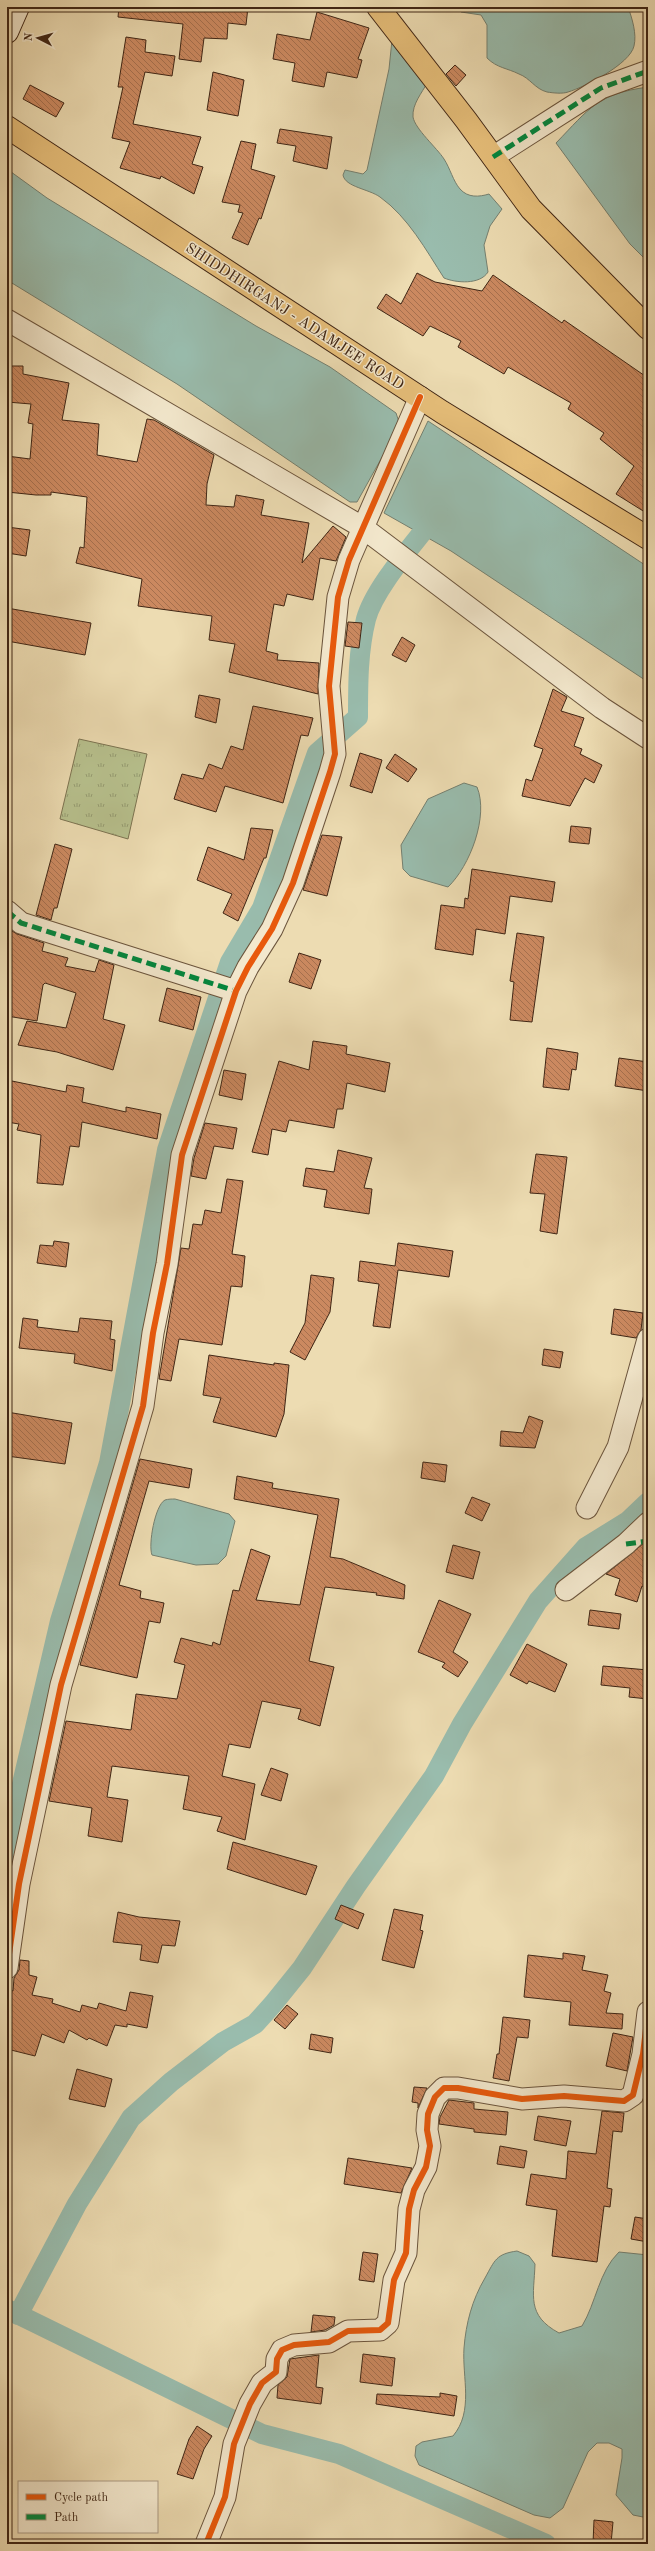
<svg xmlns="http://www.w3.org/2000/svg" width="655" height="2551" font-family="'Old Standard TT',serif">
<defs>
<pattern id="park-tufts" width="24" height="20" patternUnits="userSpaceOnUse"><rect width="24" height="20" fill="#b7c08d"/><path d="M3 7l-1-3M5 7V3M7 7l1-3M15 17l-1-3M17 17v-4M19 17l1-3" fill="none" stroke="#969c72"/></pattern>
<pattern id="building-back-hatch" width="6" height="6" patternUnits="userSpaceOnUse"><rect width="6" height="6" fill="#cb8960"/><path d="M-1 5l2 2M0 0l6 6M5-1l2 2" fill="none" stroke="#a6704e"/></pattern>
</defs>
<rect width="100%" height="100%" fill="#eddcb2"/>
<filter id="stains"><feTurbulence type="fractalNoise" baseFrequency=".005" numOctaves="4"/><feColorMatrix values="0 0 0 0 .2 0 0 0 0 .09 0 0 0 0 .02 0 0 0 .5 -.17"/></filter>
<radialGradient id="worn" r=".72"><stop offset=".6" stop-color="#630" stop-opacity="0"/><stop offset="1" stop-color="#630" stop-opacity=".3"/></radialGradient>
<path fill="url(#park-tufts)" stroke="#7c7351" d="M79,739l68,15 -19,85 -68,-20z"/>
<path fill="#99bcad" stroke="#758070" d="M457,7h171c4,11 9,27 6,39 -4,18 -49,41 -66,46 -5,2 -15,1 -21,0 -12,-3 -17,-14 -28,-18 -12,-6 -22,-6 -32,-16v-33l-6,-10 -20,-3z
M392,40l35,43c-5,10 -15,21 -14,34 2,12 24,31 31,42 6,9 9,22 16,30 8,9 19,8 29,5l13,15 -12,17 -6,19 4,27c-8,13 -32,11 -44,6 -18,-28 -36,-61 -64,-81 -11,-8 -35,-10 -37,-22l2,-5 18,4 4,-4 22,-101z
M648,87v175l-18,-18 -74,-101c34,-35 41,-49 92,-56z
M7,169l40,29 209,128 74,41 66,46 4,12 -43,77h-7l-173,-118 -170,-104z
M428,421l220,146v115l-197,-131 -67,-38z
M464,783l13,4c12,29 -7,79 -29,100l-38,-11 -7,-7 -2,-24 27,-46z
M175,1499l54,15 6,7 -9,35 -8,8 -22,1 -44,-10c-4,-10 3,-50 13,-55 3,-1 7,-1 10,-1z
M517,2251l12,5 6,8c-1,32 -9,51 24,69l23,-7c14,-23 17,-55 37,-74l29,3v263l-15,-3 -17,-20 6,-37v-9l-13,-6h-12l-9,9 -25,56 -13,10 -16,-3 -115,-50 -4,-9 1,-10 6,-4 31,-6c21,-25 9,-58 11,-88 2,-25 8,-48 21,-70 10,-18 11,-24 32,-27z"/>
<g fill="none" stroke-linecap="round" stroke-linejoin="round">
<path stroke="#99bcad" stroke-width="20" d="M7,1864l7,-46 46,-197 49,-158 58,-313 63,-188 32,-54 55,-155 41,-36c0,-33 0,-66 8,-98 9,-33 51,-78 72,-107
M7,2309l255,125 77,20 207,90
M18,2315l59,-111 54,-86 40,-36 52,-40 32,-18 18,-20 29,-36 54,-82 78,-110 28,-52 76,-123 48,-54 42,-26 20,-19"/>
</g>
<path fill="url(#building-back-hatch)" stroke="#402615" d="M119,7h129l-2,18 -18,-2 -1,16 -23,-1 -3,24 -22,-3 4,-35 -65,-7z
M317,12l52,16 -11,31 4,1 -5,18 -30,-6 -3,15 -32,-6 3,-18 -22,-4 4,-25 33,6z
M126,37l20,3 -1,12 30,4 -3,20 -27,-4 -12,52 68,13 -9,27 11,3 -9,27 -33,-18 -1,3 -40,-11 10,-26 -18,-4 11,-51h-5z
M455,65l11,10 -10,11 -10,-12z
M213,72l31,8 -6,36 -31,-6z
M30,85l34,18 -8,14 -33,-18z
M280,129l52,8 -5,32 -34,-8 3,-15 -19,-3z
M241,141l15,3 -5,25 24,7 -14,43 -2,-1 -11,27 -16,-7 11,-25 -5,-1 2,-7 -18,-3z
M417,273l18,9 47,9 11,-16 69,48 2,-3 84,58v136l-32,-20 18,-28 -34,-27 4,-6 -36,-24 3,-6 -63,-36 -4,7 -46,-27 3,-6 -31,-15 -7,10 -46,-28 9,-14 15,10z
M7,366h16v8l46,9 -7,37 37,4 -2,31 40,7 10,-43 7,1 60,35 -7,29 -1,21 28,2 2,-12 28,5 -3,15 48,8 -7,40 31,-37 13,11 -10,24 -16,-3 -7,42 -26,-6 -3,12 -10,-2 -8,47 12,3 -1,6 42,3 -1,31 -89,-22 6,-28 -26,-4 3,-24 -74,-10 4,-27 -66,-16 4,-16 4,1 3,-51 -36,-5v3h-15l-29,-3v-36l23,3 3,-35 -5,-1 3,-19 -24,-2z
M7,527l23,3 -4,26 -19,-3z
M7,608l84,15 -6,32 -78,-14z
M348,622l14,1 -3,25 -14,-2z
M402,637l13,8 -9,17 -14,-7z
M553,689l14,8 -6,14 23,7 -10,28 8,3 -2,5 22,11 -8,18 -9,-5 -15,28 -48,-10 4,-17 6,2 11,-32 -9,-3z
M199,695l21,4 -4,24 -21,-6z
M253,706l60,12 -5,18 -7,-1 -18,68 -58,-17 -9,26 -42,-13 8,-25 21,5 6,-15 13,5 9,-23 12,4z
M360,753l22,7 -10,33 -22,-7z
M395,754l22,15 -9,13 -22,-14z
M571,826l20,2 -2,16 -20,-2z
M251,828l22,2 -7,28h-2l-26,63 -15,-8 9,-19 -35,-14 11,-33 36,13z
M322,835l20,2 -15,59 -24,-6z
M55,844l17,5 -15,59h-3l-3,12 -15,-5z
M472,869l83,13 -3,20 -42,-6 -5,38 -29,-5 -3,26 -38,-6 6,-44 23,3 1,-10 3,1z
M7,928l10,6 27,9 -2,8 26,7 -3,8 30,6 4,-12 15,5 -11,54 22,6 -12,45 -56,-18 -39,-7 9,-24 39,7 10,-35 -31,-10 -2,2 -6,36 -30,-5z
M517,933l27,4 -12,85 -22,-2 4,-38 -4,-1z
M299,953l22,7 -10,29 -22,-7z
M167,988l34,9 -8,33 -34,-9z
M313,1041l34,5 -1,8 44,9 -5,29 -38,-9 -4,26h-6l-3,19 -45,-8 -3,12 -14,-3 -4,26 -16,-3 27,-91 30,9z
M547,1048l31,5 -2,17 -4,-1 -3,21 -26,-3z
M619,1058l29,4v29l-33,-5z
M224,1070l22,4 -4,26 -23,-5z
M7,1080l59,12 1,-7 17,3 -2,14 44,10v-5l35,7 -4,25 -75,-17 -3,25 -9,-1 -7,39 -26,-2 4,-48 -24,-5 2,-6 -12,-2z
M205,1123l32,5 -4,21 -19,-3 -8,33 -15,-3 3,-18z
M338,1150l34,8 -8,30 8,1 -3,25 -45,-7 3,-17 -24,-4 3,-18 28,4z
M536,1154l31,3 -10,77 -17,-3 5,-37 -15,-1z
M227,1179l16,2 -11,73 13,2 -3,31 -11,-1 -9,59 -43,-6 -8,42 -12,-2 22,-131 8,1 4,-25 9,1 3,-15 16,3z
M54,1241l15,2 -3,24 -29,-4 3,-18 13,1z
M398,1243l55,8 -4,26 -51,-7 -8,58 -17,-2 6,-42 -21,-3 2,-20 35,5z
M311,1275l23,3 -4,34 -25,48 -15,-8 15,-29z
M614,1309l29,4 -2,17 -5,8 -25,-4z
M23,1318l15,2 -1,7 41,5 2,-14 32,3 -2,18 5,1 -3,31 -38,-8 1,-9 -56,-6z
M544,1349l19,3 -3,16 -18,-3z
M209,1355l65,10v-2l15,2 -5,49 -8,23 -63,-15 8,-24 -18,-3z
M7,1412l65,11 -7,41 -58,-8z
M529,1416l14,5 -8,27 -35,-2 1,-15 22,2z
M140,1459l52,10 -3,19 -40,-7 -30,104 22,6 -1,7 24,5 -4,20 -11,-2 -12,57 -57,-13z
M423,1462l24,3 -2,17 -24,-4z
M237,1476l36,7 -1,5 67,11 -9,58 13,2 62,26 -1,14 -28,-4 1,-2 -52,-6 -16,74 25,6 -14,59 -22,-7 3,-10 -39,-8 -12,47 -21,-4 -7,32 33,8 -10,56 -28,-9 5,-14 -39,-8 6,-33 -77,-10 -5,31 21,3 -6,42 -34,-6 4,-28 -43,-7 17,-80 65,9 5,-36 41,5 8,-34 -11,-3 7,-24 31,8 1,-4 7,3 13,-55 6,1 12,-42 19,7 -14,44 44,5 18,-90 -84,-16z
M472,1497l18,7 -8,17 -17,-8z
M644,1543l4,2v43l-6,-2 -5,16 -22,-7 5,-16 -14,-5z
M453,1545l27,7 -7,27 -27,-7z
M439,1600l32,14 -18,38 15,10 -10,15 -16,-10 3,-4 -27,-11z
M590,1610l31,4 -2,15 -31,-4z
M527,1644l40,20 -12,28 -26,-11 -2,3 -17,-9z
M603,1666l45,4v29l-19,-2 1,-9 -29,-3z
M271,1768l17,6 -7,27 -20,-6z
M233,1842l84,24 -11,29 -79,-26z
M341,1905l23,9 -6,15 -23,-10z
M394,1909l29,6 -3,15 3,1 -9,37 -32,-8z
M118,1912l21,5 41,4 -5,25 -13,-1 -4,18 -18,-3 2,-15 -29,-3z
M563,1953l22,3 -3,14 26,5 -4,16 7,2 -5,20 17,1 -1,15 -53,-4 2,-23 -47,-5 4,-42 35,4z
M20,1960l9,1v14l8,2 -5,18 21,4 -1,4 28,9 2,-7 15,4 2,-6 27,8 4,-19 23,4 -6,32 -20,-4v3l-12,-2 -8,21 -18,-8 -2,2 -18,-10 -5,13 -22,-9 -7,22 -28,-7v-50l2,-9 4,1 1,-13 5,-8z
M287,2005l11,9 -13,15 -11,-9z
M503,2017l27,3 -2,18 -11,-1 -8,44 -16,-3 4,-24h2z
M613,2033l20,4 -6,34 -21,-5z
M311,2034l22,4 -2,15 -22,-4z
M77,2069l35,10 -7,28 -36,-8z
M414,2087l13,1 -9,20v-5l-6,-1z
M449,2100l25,3v6l34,3 -2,23 -32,-3v-3l-35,-5 1,-7z
M602,2111l22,2 -2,19 -9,-1 -6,57 5,1 -2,18 -6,-1 -7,56 -45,-6 5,-46 -31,-5 5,-31 35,5 2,-28 28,3z
M538,2116l33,5 -5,25 -32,-6z
M500,2146l27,5 -3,17 -27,-4z
M348,2158l64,10 -11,25 -57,-9z
M635,2217l13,2v23l-17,-3z
M363,2252l15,2 -4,28 -15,-2z
M313,2315l22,2 -1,8 -9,5 -14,2z
M363,2354l32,4 -3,28 -32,-4z
M319,2355l-3,32 7,1 -2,16 -44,-6 1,-13 9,-8 3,-18z
M440,2393l17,3 -3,20 -78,-12 1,-10 63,3z
M197,2426l15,10 -8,13 -11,30 -16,-5 12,-35z
M594,2520l19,2 -2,22h-18z"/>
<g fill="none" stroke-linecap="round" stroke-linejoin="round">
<g stroke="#6b543c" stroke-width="23">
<path id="street" d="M493,157l108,-69 47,-17
M7,320l355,207 240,181 46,30
M7,911l14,12 215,68
M587,1508l31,-61 30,-108
M566,1590l60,-46 22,-21
M7,1968l12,-84 42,-199 82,-279 10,-73 14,-69 15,-109 54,-164 12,-24 24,-38 21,-46 37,-111 5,-18 -6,-68 9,-89 11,-37 71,-163
M206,2544l19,-47 9,-53 16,-40 12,-21 14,-11 1,-13 5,-9 12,-5 35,-3 19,-11 32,-1 8,-7 6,-43 12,-27 3,-44 5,-19 12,-23 4,-21 -3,-16 1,-16 7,-17 9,-9h14l64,11 42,-3 60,5 9,-6 10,-41 5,-42"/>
</g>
<g stroke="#402615" stroke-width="24">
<path id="secondary" d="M7,32l11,-25"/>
</g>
<g stroke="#402615" stroke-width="24">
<path id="primary" d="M378,7l88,113 65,89 117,119
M7,127l435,285 206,126"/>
</g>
<use href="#street" stroke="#f3e8cd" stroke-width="21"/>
<use href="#secondary" stroke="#f3e8cd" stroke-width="22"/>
<use href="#primary" stroke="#e6be79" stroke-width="22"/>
<path stroke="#00873e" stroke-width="5" stroke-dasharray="10 5" stroke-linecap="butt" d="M493,157l108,-69 47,-17
M7,911l14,12 215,68
M626,1544l22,-3"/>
<g stroke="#f3e8cd" stroke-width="8">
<path id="cycleway" d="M7,1968l12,-84 42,-199 82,-279 10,-73 14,-69 15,-109 54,-164 12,-24 24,-38 21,-46 37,-111 5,-18 -6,-68 9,-89 11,-37 71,-163
M206,2544l19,-47 9,-53 16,-40 12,-21 14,-11 1,-13 5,-9 12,-5 35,-3 19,-11 32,-1 8,-7 6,-43 12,-27 3,-44 5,-19 12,-23 4,-21 -3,-16 1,-16 7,-17 9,-9h14l64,11 42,-3 60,5 9,-6 10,-41 5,-42"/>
</g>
<use href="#cycleway" stroke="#e8590c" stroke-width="6"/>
</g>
<g text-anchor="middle" stroke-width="3" stroke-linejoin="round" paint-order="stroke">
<g font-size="15" fill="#402615" stroke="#f3e8cd">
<text transform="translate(295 316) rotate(33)" y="5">SHIDDHIRGANJ - ADAMJEE ROAD</text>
</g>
</g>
<rect width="655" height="2551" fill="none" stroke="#eddcb2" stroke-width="24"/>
<rect x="8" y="8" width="639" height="2535" fill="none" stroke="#402615" stroke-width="2"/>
<rect x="12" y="12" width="631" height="2527" fill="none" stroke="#402615"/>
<rect x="18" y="2481" width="140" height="52" fill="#f3e8cd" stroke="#ab9a83"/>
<rect x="26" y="2494" width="20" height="6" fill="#e8590c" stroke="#ab9a83"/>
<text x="54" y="2501" font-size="12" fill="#402615">Cycle path</text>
<rect x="26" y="2514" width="20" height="6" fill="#00873e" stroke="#ab9a83"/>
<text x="54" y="2521" font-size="12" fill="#402615">Path</text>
<g transform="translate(38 38) rotate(276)" stroke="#f3e8cd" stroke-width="3" paint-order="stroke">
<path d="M0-3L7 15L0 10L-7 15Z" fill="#402615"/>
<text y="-6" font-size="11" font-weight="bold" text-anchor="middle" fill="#402615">N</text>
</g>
<rect width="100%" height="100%" filter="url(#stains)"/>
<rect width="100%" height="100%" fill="url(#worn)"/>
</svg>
